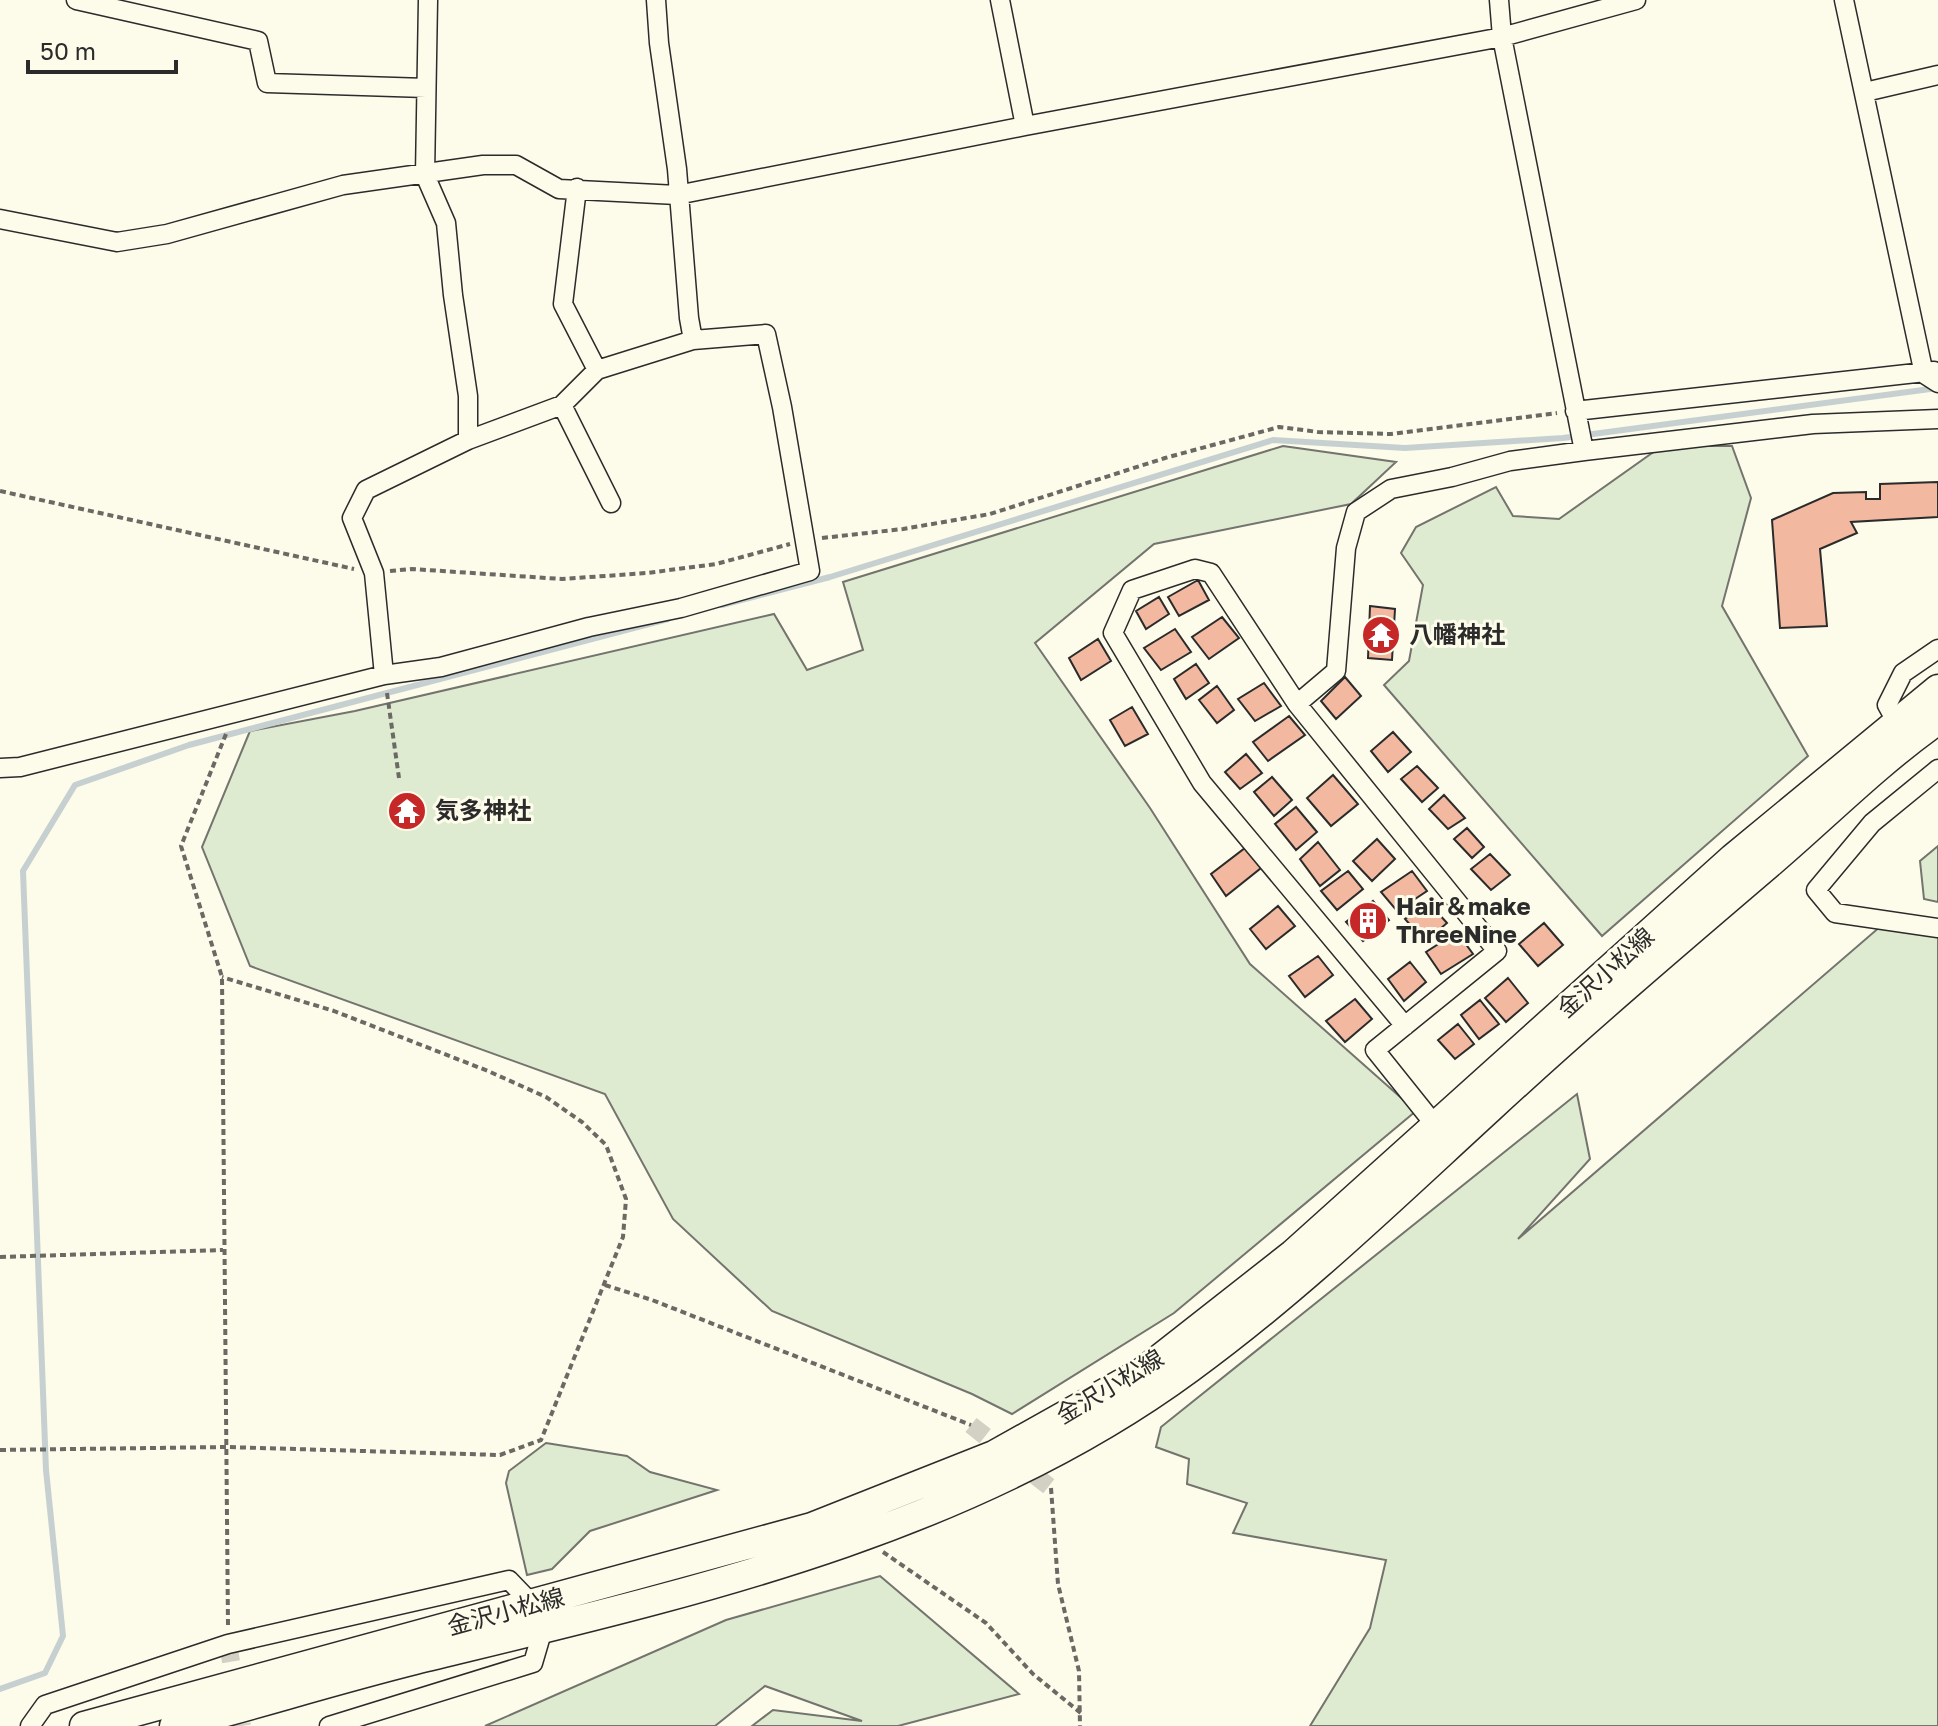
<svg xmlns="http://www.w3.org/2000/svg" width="1938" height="1726" font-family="'Golos Text','Noto Sans JP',sans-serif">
<rect width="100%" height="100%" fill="#fdfbea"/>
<path fill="#deebd1" stroke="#74746e" stroke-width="2" d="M1283,446l113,16 -45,42 -197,40 -119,99 115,165 100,156 166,147 -242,202 -162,101 -40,-20 -200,-83 -99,-92 -68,-125 -355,-128 -48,-119 48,-116 105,-20 419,-97 33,56 56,-20 -20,-68z
M1662,446h70l19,52 -29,108 86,150 -206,180 -218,-251 25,-24 14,-76 -22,-32 15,-26 80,-40 17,29 46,3z
M1938,846v56l-14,-3 -4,-38z
M1896,913l42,7v806h-628l60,-98 16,-68 -153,-27 14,-30 -60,-19 2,-25 -33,-12 5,-20 416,-333 13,65 -72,80z
M546,1443l81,13 23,16 67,18 -127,41 -38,38 -25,6 -21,-92 3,-12z
M880,1576l139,118 -121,32h-146l21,-16 89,11 -97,-35 -50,40h-230l241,-106z"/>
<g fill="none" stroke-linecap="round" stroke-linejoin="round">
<path stroke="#c7d0d0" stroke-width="6" d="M722,605l108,-28 443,-137 132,8 158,-10 375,-50
M0,1689l45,-16 18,-37 -17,-166 -23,-599 52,-86 114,-40 479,-126"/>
</g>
<path fill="#f2b8a0" stroke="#2b2b2b" stroke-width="2" d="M1938,482v35l-87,5 6,11 -37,16 7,77 -47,2 -8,-108 61,-27 33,-1v7h14v-15z
M1198,580l11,20 -30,16 -11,-19z
M1159,597l10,17 -23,15 -10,-18z
M1370,606l25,3 -3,51 -24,-2z
M1222,617l17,21 -30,21 -17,-22z
M1175,629l16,23 -30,18 -17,-22z
M1098,639l13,22 -30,19 -12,-22z
M1196,664l13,19 -23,16 -12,-20z
M1345,677l16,19 -25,23 -15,-18z
M1264,683l17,23 -26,15 -17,-22z
M1217,686l17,24 -17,13 -18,-23z
M1132,707l16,27 -23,12 -15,-26z
M1289,716l16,19 -37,26 -15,-19z
M1393,732l18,20 -23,20 -17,-21z
M1246,754l16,19 -22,16 -15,-17z
M1417,766l21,22 -16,14 -21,-23z
M1333,775l25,29 -27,22 -24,-28z
M1272,777l20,23 -18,16 -20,-24z
M1444,795l21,23 -17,11 -19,-20z
M1296,807l21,25 -21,18 -21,-26z
M1467,828l17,19 -12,11 -18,-19z
M1377,839l18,20 -23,22 -19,-20z
M1318,842l22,28 -20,16 -20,-27z
M1245,848l16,20 -35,28 -15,-22z
M1490,854l20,21 -19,15 -20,-21z
M1348,871l15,18 -26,21 -16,-19z
M1412,871l15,20 -30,20 -16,-19z
M1373,901l16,19 -26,21 -17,-19z
M1428,902l19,21 -22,19 -20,-23z
M1278,906l17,20 -29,23 -16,-20z
M1544,923l19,22 -25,21 -19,-22z
M1457,932l16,22 -32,20 -15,-22z
M1318,956l15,19 -28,22 -16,-21z
M1410,962l16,20 -22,19 -16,-22z
M1508,978l20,25 -22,19 -21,-24z
M1355,999l17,20 -27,23 -19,-21z
M1480,1000l19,24 -20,15 -18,-24z
M1458,1024l16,20 -19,15 -17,-19z"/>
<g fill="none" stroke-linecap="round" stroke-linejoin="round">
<path stroke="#d3d1c4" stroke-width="18" stroke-dasharray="18 9" stroke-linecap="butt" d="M971,1425l80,63
M228,1644l14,82"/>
<g stroke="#2b2b2b" stroke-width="21">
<path id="street" d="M76,0l182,41 9,42 159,5
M1000,0l25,126
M1844,0l80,374 14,9
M1865,92l73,-17
M577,188l-14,116 34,66
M0,219l117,23 50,-8 176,-49 140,-20h33l43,24 118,6 348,-69 477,-89 134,-37
M562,405l49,98
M1575,411l359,-40
M468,440l94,-35 35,-35 96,-30
M1584,451l229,-27 125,-5
M384,675l-10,-102 -22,-55 14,-28 102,-50v-44l-15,-101 -7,-72 -21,-48 3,-175
M1297,704l39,-33 10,-123 10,-36 35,-23 61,-12 58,-16 74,-10 -82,-414 -3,-37
M1897,723l-10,-18 16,-32 35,-24
M0,768l20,-1 364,-92 57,-8 148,-40 92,-19 129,-37 -28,-164 -16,-73 -73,6 -4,-22 -12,-149 -18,-126 -3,-43
M1938,769l-66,54 -56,67 19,23 103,15
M1405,1026l-203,-243 -89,-150 19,-43 63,-21 16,4 86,131 200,247 -122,99 60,75
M30,1726l15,-21 183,-61 281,-64 24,25
M329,1726l204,-63 10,-34"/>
</g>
<g stroke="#2b2b2b" stroke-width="31">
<path id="primary" d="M84,1726l728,-199 182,-72 150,-84 149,-117 440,-396 205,-169
M174,1726c81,-21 161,-46 241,-66 266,-65 550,-126 775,-292 107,-78 202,-170 299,-259 92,-85 187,-166 282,-247 55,-47 107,-100 167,-142"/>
</g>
<path stroke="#6a6964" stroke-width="4" stroke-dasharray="6 4" stroke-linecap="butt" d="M0,491l354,78
M822,538l81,-9 87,-15 175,-56 114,-31 39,5 73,2 166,-21
M390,571l22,-2 150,10 85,-6 69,-9 74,-20
M387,693l12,85
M226,734l-45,112 41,131 6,649
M0,1257l223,-7
M605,1285l47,15 319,125
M0,1450l226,-3 274,8 41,-15 82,-203 3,-38 -20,-54 -24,-23 -36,-25 -58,-26 -154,-60 -112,-34
M1051,1488l7,96 21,87 1,55
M883,1552l103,71 47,51 49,40"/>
<use href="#street" stroke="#fdfbea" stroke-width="18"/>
<use href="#primary" stroke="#fdfbea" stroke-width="28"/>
</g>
<defs>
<g id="temple-disc" transform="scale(2)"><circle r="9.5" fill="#c62828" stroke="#fdfbea"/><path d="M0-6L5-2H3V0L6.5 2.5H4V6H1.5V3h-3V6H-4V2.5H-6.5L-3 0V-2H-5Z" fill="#fff"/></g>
<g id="building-disc" transform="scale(2)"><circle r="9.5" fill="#c62828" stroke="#fdfbea"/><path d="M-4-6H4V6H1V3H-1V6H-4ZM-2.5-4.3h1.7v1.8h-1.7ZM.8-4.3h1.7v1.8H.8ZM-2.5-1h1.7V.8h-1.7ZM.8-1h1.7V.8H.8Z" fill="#fff"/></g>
</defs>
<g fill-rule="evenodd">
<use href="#temple-disc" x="1381" y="635"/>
<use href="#temple-disc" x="407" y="811"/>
<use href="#building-disc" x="1368" y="921"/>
</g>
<g text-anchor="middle" stroke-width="6" stroke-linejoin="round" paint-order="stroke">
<g font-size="24" font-weight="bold" fill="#2b2b2b" stroke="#fdfbea" text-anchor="start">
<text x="1409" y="643">八幡神社</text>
<text x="435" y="819">気多神社</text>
<text x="1396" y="915">Hair＆make<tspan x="1396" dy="28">ThreeNine</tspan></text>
</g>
<g font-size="24" fill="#2b2b2b" stroke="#fdfbea">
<text transform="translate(1606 973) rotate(-42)" y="8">金沢小松線</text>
<text transform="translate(1110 1387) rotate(-31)" y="8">金沢小松線</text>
<text transform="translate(506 1612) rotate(-15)" y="8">金沢小松線</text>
</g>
</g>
<path d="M28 60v12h148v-12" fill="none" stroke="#2b2b2b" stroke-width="4"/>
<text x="40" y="60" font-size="24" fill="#2b2b2b" stroke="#fdfbea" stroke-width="6" paint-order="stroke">50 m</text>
</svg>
